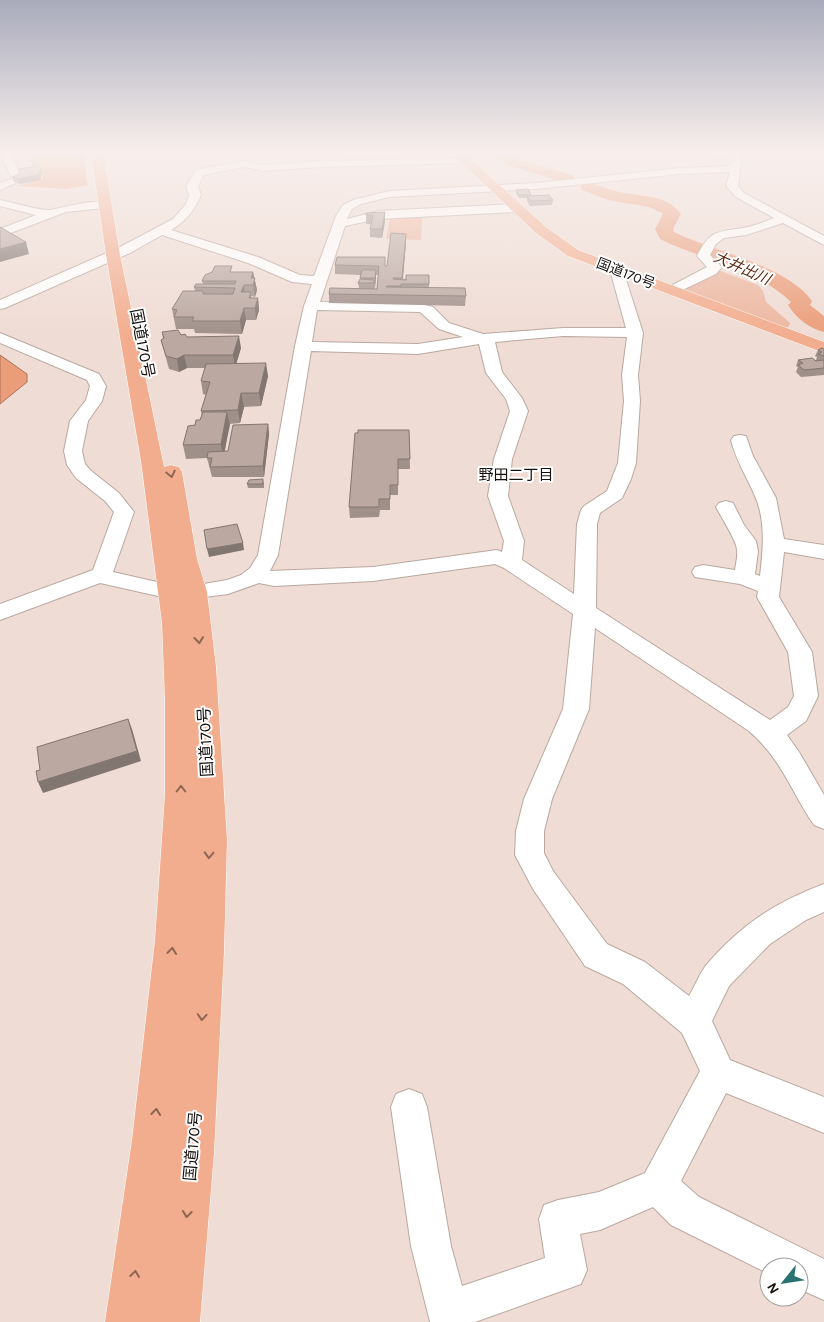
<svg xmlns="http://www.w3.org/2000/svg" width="824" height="1322" font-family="Karla,'Noto Sans JP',sans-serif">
<rect width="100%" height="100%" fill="#efdcd4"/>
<path fill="#ecb69f" d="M390,218h32l-1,22 -35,-1z
M721,271l37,14 5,6 3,11 24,21 -1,3 -4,3 -105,-38z"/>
<path fill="#eb9d79" d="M30,152h53l5,33 -22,4 -48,-3 24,-7 1,-5z"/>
<path fill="#eb9d79" stroke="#ab7359" d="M0,355l27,19v8l-27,22z"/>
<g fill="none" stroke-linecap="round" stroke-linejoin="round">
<path fill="#eb9d79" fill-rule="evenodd" d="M489,152h18l10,7 55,16 2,3 -2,3 -6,2 -59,-18z
M588,182c9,2 18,7 27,9 22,6 51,2 66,23l-8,15 1,3c38,19 114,34 138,69l-2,4 14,11v16c-15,-4 -28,-14 -36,-27l3,-3c-35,-34 -89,-42 -131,-63l-5,-10 8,-15 -1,-1 -13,-6 -41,-7 -26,-10 -2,-3 2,-3z"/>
<g stroke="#baa8a0" stroke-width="2">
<path id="minor" d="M0,152h10l13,28 -23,10v-7l12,-4z
M698,152h41l3,4 -4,30 6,7 80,43v9l-41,-22 -37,12 -22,3 -8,6 -6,11 12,12 -6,7 -44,21 -7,-4 2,-3 40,-21 -10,-11c13,-26 20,-24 46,-28 11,-2 21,-6 31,-10l-38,-21 -10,-11 4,-14 -50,2 -144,15 -147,8 -28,7 -9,5 -5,10 31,-8 139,-7 6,4 -6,4 -139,7 -33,7 -25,76 101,2 12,3 16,16 34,11 80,-6h63l-16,-58 2,-3h10l21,66 -5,42 2,26 -4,62 -5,16 -9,19 -22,15 -3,11 -1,84 174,112 18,-13 6,-11 -6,-44 -31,-55 1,-6 -18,-7 -45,-7 -3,-5 3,-5 8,-2 32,5c1,-7 3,-14 2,-20 0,-9 -16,-33 -21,-43l3,-4 7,-2 7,2 11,22 12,16 2,10 -3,23 5,2c3,-26 6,-55 -5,-80 -8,-19 -19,-35 -24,-56l3,-4 6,-1 6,1 7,20 23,42 8,41 40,6v14l-40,-7 -5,45 33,55 6,44 -12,25 -19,14 12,17 25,43v34l-10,-4c-24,-35 -31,-64 -65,-94l-154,-103 -6,81 -37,90 -8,32v22l9,18 54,73 38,18 44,34c6,-10 11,-24 19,-33 34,-39 68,-61 116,-79v28l-18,8 -36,24 -41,42 -17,35 18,39 94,37v36l-98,-40 -45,88 18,16 125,62v41l-25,-11v-22h-30v7l-98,-49 -18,-18 -53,23 -20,4 7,36 -6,14 -106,38h-45l-19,-76 -20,-139 5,-13 13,-5 13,5 5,13 24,139 11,40 83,-28 -6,-39 5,-14 14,-5 41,-8 46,-19 55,-102 -18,-38 -59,-49 -38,-18 -52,-77 -18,-34 1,-24 8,-32 39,-90 10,-95 -69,-46 -9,-4 -122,17 -99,5 -15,-3 -31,11 -46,6 -15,-2 -67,-15 -100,37v-16l93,-34 21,-58 -9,-11 -29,-23 -9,-13 -3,-14 6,-30 16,-21 4,-14 -3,-6 -87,-37v-10l99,41 7,12 -4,15 -14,20 -6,30 3,13 5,6 29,23 15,19 -21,60 57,13 34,-1 23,-4 14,-5 9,-7 8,-13 37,-209 9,-40 8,-22 -20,-2 -44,-19 -86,-28 -32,18 -125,55 -5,1v-9l120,-53 53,-28 13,-15 3,-9 -3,-9 10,-16 4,-1 45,-8 17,4 61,-4 146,-3 1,2 -1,2 -4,1 -142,4 -61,4 -17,-4 -41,8 -6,11 3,9c-6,15 -16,27 -30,35l87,27 42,18 14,1 22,-60 7,-11 10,-5 36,-9 147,-8 144,-15 51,-2v-8l-28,-3zM317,310l103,2 19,17 24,8 -45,7 -106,-2zM563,336l64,1 -5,38 2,26 -6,62 -11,28 -23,15 -3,4 -4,14 -3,70 -52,-34 2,-19 -16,-45 4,-37 16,-48 -6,-13 -20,-26 -7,-30zM479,344l7,29 20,26 4,12 -16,48 -6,37 16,45 -2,11 -5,-2 -124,17 -103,4 8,-16 33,-204 107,3z
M0,200c11,2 40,11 50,10 12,-2 51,-14 60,-5l-6,3 -38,4 -66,25v-8l36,-14 -36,-9z"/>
</g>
<g stroke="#fff" stroke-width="1">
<path id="highway" d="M91,152h12l17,103 44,212 7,-2 8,2 3,5 15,87 10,33 9,75 11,173 -3,112 -10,201 -14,169h-95l27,-182 23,-200 10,-146v-94l-3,-77 -21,-162 -35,-206z
M450,152h13l83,75 32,23 246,92v11l-256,-97 -32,-23z"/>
</g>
<use href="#minor" fill="#fff" fill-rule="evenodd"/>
<use href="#highway" fill="#f2ad8e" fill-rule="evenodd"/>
</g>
<path fill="#a0908a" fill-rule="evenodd" d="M31,159l11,14 -2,7 -20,4 -6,-2 -2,-5 7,-3 -1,-5 15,-2z
M516,190l15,5v1l22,4 -1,5 -22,1 -3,-5v-3h-8l-3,-5z
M385,212v9l-3,17 -12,-1v-8l1,-5h-5v-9z
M406,234v8l-3,37 26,-4v13l37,8 -1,10 -136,-3v-9l30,-6 -1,-5 2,-4 1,-4 -26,-1v-9l52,1zM376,275h2l-1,14h-2z
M233,272h20l4,18 -2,7 -4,-1 1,2h6l1,12 -3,10h-10l-4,14 -47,-1 -1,-4h-18l-4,-20 23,-18 -1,-4 9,-3 -1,-3z
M162,332l19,3 6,2 54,11 -5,16 32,12 -7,30 -17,1 -4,16 -11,1 -4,27h3l40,-27 1,10 -5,43h-52l-5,-19 -21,1 -3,-14 12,-20 5,-5 2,-3 -1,-6 5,-16 -3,-1 -2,-13 4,-13h-18l-8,4 -10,-3 -8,-29 2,-1z
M824,349v26l-23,2 -5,-5 2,-5 -2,-1 2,-6h18l1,-3 -2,-1 3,-6z
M409,430l1,39h-12v26h-8v15h-10l-1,7 -29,1 -1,-11z
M264,482v6h-16l-1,-4z"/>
<path fill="#827671" d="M41,168l1,5 -2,7 -20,4 -2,-5z
M385,212v9l-3,17v-9z
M406,234v8l-4,45v-9z
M26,242l3,12 -29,8v-13z
M376,270v9l-1,8v-9z
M253,272l4,18 -2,7 -2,-12 -2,-7z
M244,285l1,11 -4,-4z
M258,298l1,12 -3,10 -1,-12z
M244,308l2,12 -4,14 -2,-13z
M239,336l2,12 -6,20 -2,-13z
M184,355l3,13 -8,4 -2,-13z
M266,363l2,13 -7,30 -2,-13z
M241,393l3,14 -4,16 -2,-13z
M227,412l3,13 -7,33 -2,-14z
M268,424l1,10 -5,43 -1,-11z
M243,543l1,7 -35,7 -2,-8z
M128,719l4,10 9,32 -98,32 -5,-11z"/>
<path fill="#baa8a1" stroke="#827671" d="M31,159h2l8,9 -3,7 -20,4 -6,-2 8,-3 -2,-5 17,-2z
M528,189l3,6h-12l-3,-5z
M549,195l4,5 -22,1 -4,-5z
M385,212l-3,17h-12l3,-14h-7v-2z
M0,227l26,15 -26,7z
M391,233l15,1 -4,44h-9v1l13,1v-5h23v9h-28v2h-14l-1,1 79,1 1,8 -137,-2 1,-6 47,1 2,-23 -44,-1 2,-8h48v9h2z
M215,266h17l-2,6h23l-2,6h4l-2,7h-9l-3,7h10l-2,6h9l-3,10h-11l-4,13h-48l2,-4h-20l3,-7 -5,-1 11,-18h20v3h30l2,-6 -41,-1 2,-3h39l1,-3h-34l3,-6 7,-3z
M362,270h14l-1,8h-15z
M360,279l14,1v3h-16z
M178,330l3,5 4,-1 2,3 52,-1 -6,19h-49l-7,4 -11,-3 -5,-16 3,-2 -2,-6z
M822,348l2,1v7l-6,-2 4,-2 -4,-2z
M812,358l4,3 8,-1v8l-20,2 -6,-5 5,-2 -5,-3z
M266,363l-7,30h-18l-3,17 -37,1 9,-29 -9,-1 5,-17z
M203,412h24l-6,32 -38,1 5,-19 7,-1 1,-5h4z
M268,424l-5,42 -53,1 2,-9h-5l1,-6 20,-1 5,-26z
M358,430h51l1,29h-12v26h-8v14h-11v8h-30l6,-74h3z
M263,479v5h-16l2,-4z
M237,524l6,19 -36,6 -3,-19z
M128,719l9,32 -99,31 -2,-11 4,-1 -3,-23z"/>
<defs><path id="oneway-chevron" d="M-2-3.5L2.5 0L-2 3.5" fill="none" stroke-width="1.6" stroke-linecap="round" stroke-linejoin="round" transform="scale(1.25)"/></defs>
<g stroke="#8f6654">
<use href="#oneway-chevron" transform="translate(171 474) rotate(77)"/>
<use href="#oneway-chevron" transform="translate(199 640) rotate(84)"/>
<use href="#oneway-chevron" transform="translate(181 789) rotate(-90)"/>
<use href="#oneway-chevron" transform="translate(209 855) rotate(92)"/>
<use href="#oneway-chevron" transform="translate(172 951) rotate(-84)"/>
<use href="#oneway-chevron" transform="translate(202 1017) rotate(94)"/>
<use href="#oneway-chevron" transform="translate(156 1112) rotate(-84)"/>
<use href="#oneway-chevron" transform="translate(187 1214) rotate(96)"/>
<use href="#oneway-chevron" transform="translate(135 1274) rotate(-83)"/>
</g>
<linearGradient id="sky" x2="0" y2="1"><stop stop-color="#a9abbc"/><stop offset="0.45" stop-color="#f8efec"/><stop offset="1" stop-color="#f8efec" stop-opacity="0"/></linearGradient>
<rect width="824" height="337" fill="url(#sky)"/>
<g text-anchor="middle" stroke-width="4" stroke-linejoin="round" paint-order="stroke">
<g font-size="14" fill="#16100d" stroke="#fff">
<text transform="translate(626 273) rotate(21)" y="5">国道170号</text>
</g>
<g font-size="15" font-style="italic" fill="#5e2b13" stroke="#fff">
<text transform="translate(742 268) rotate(24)" y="5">大井出川</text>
</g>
<g font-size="15" fill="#16100d" stroke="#fff">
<text x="516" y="480">野田二丁目</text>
</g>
<g font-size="16" fill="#16100d" stroke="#fff">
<text transform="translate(143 343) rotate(79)" y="6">国道170号</text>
<text transform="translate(205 742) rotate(-93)" y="6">国道170号</text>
<text transform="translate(192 1146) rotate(-85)" y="6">国道170号</text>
</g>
</g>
<g transform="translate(784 1282) rotate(240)"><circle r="24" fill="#ffffff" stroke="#a29f9e"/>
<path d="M0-4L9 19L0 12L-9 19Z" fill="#287272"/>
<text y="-8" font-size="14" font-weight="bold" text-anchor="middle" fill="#16100d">N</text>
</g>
</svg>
